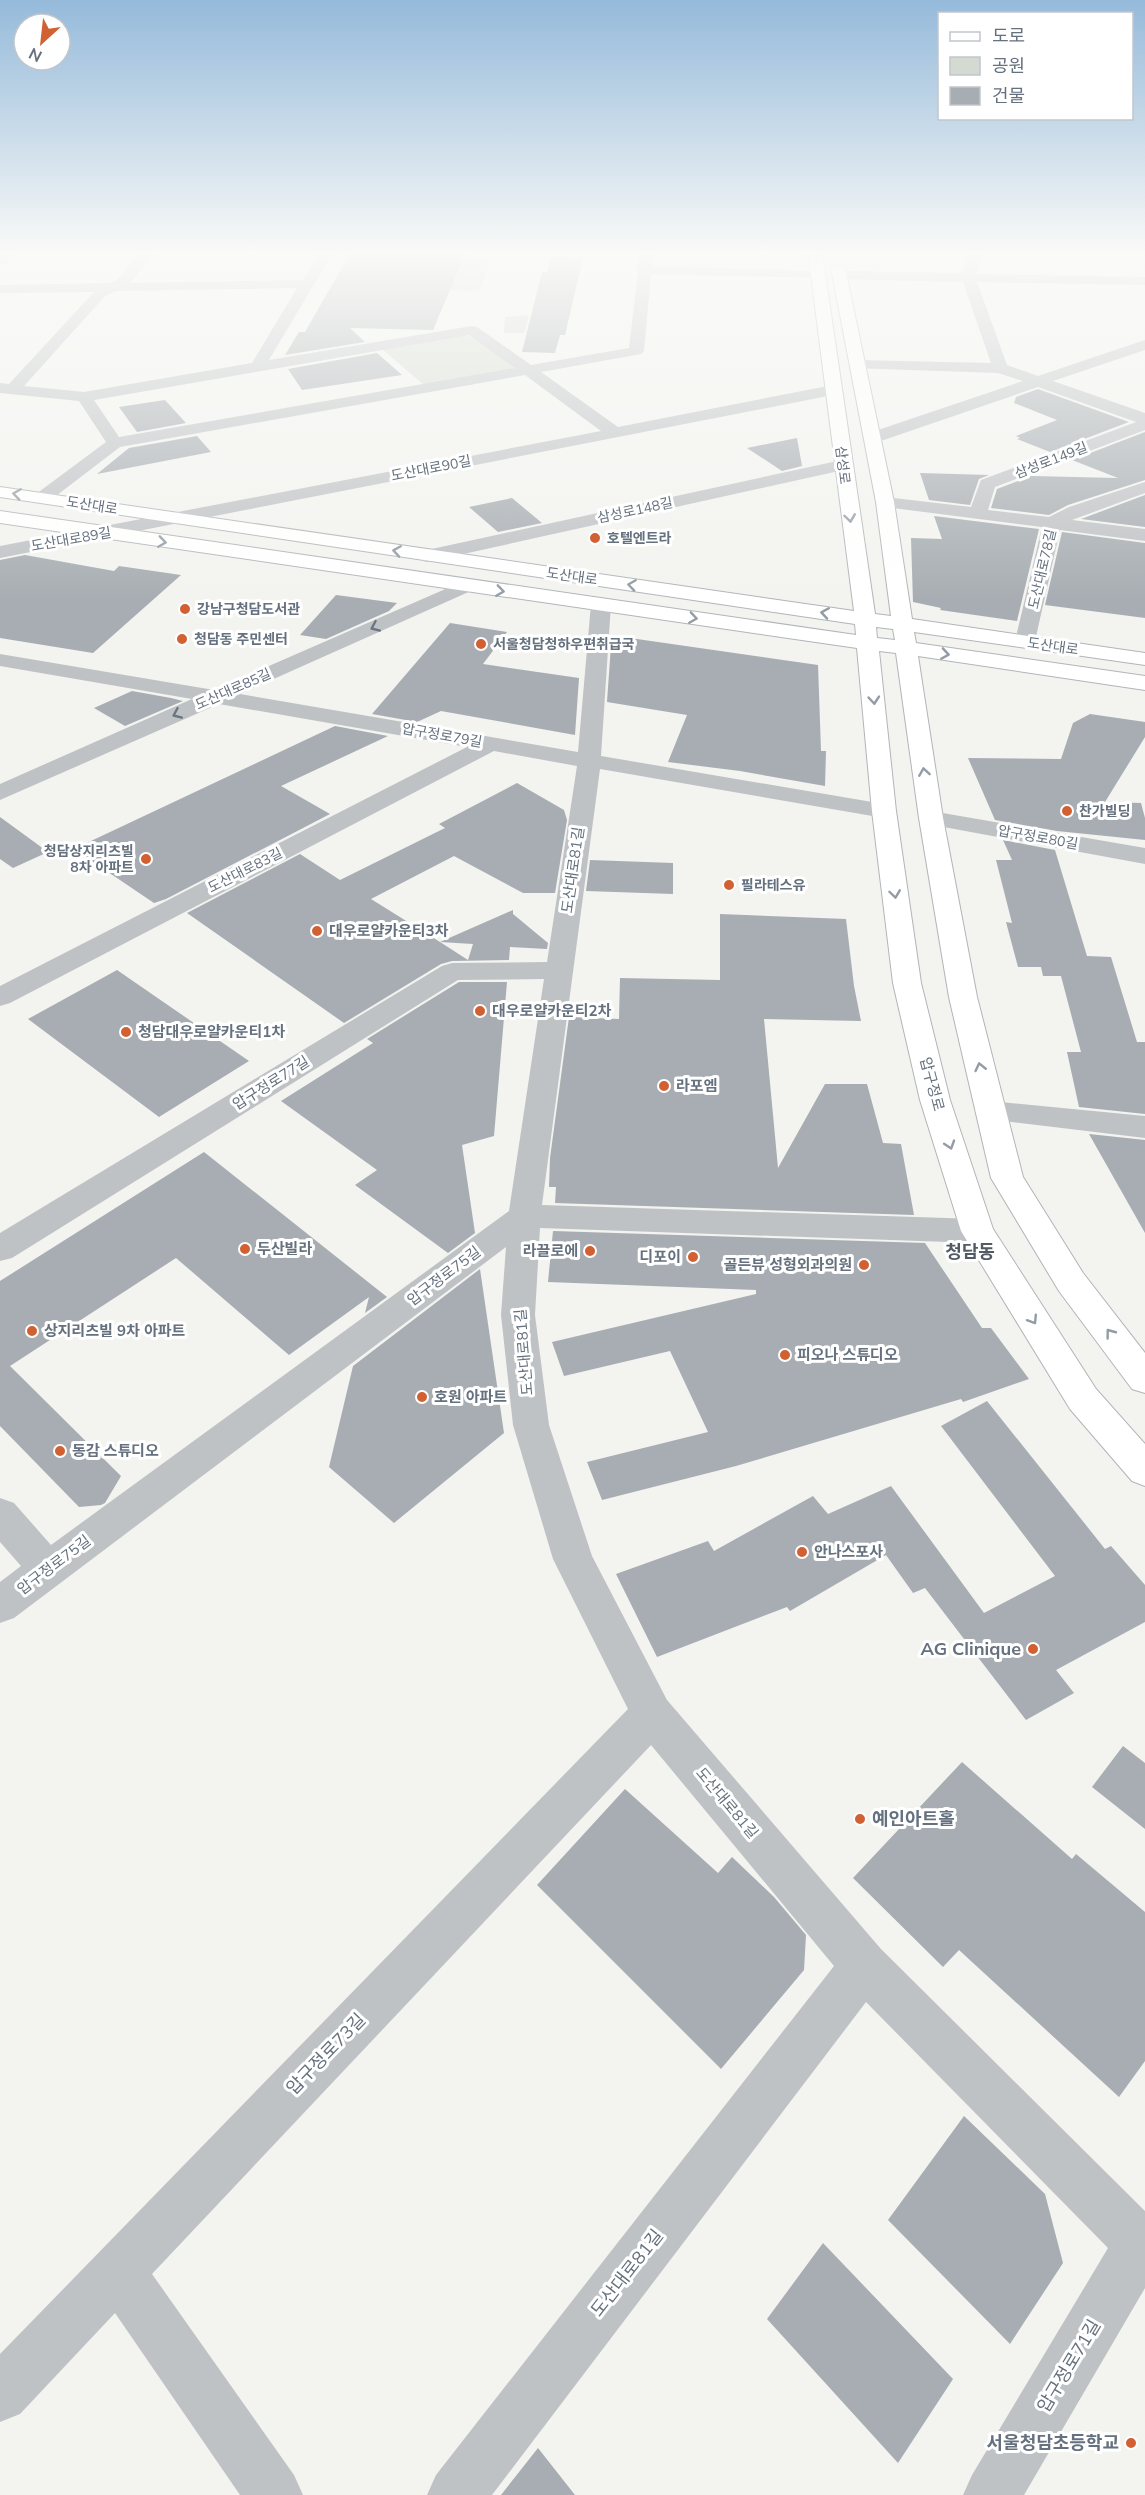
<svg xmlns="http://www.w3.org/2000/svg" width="1145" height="2495" font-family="Mulish,'Noto Sans KR',sans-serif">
<rect width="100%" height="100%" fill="#f3f3f0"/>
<path fill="#d4dad1" d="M449,259l43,1 -13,31 -45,-1z
M529,315l-5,18h-20l1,-16z
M463,335l10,2 42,30 -10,5 -80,14 -43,-37z"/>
<path fill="#a7adb2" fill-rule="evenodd" d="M351,252h115l-33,78 -83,-2 15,14 -80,13 14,-23h6z
M551,257l32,1 -18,77h-5l-5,18 -33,-1 20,-80h5z
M377,353l25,22 -100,15 -14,-21z
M1038,389l91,33 -79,30 -33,-13 3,-1 -4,-2 41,-16 -43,-17 2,-6z
M165,400l21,23 -49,9 -18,-25z
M1145,432v48l-77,25 -19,10 -58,-7 6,-19 34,-13 87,2 -46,-18z
M197,436l14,16 -114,22 32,-26z
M797,438l5,28 -20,5 -35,-23z
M920,473l69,2 -10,4 -9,26 -41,-5z
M1145,495v32l-64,-8z
M512,498l30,25 -44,9 -29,-25z
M934,516l105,13 -22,92 -77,-11 1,-2 -28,-6 -2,-64 31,1z
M1062,532l83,11v75l-100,-13z
M25,555l89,16 5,-5 62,9 -88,78 -93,-15v-78z
M336,595l61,8 -8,8 -63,28 -26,-4z
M450,623l57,9 -24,32 96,14 -4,57 -134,-24 -24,11 -45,-8z
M616,636l202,29 3,86h5l-1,35 -85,-15 -72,-9 19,-47 -80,-13 4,-57z
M132,691l39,7 12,3 -58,25 -31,-18z
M1090,714l55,8v15l-40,65 36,1 4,15v22l-88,-9 -62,-11 -27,-62 93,1 12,-36z
M335,726l53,10 -107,50 49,28 -164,85 -12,4 -80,-54z
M517,783l47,27 3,10 -12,73h-32l-69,-37 -83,43 69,43 73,-32v4l35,29 -1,6 -37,-2 -1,13 -57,1 -11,3 -97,59 -157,-110 113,-59 40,26 105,-52 -6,-4zM440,942l33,2 -5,16z
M0,817l48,35 -35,16 -13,-9z
M1003,840l52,10 32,106 24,1 26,85h8v72l-66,-7 -12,-55h14l-20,-76h-18l-2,-9h-23l-12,-45 6,1 -16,-63h16z
M590,860l83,3v31l-87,-3z
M720,914l126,5 8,67 7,35 -97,-2 14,149 47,-84h42l16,59 18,1 13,71 -359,-12 1,-16h-7l1,-29 19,-141 50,2 1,-41 100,2z
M117,970l132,91 -90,56 -131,-98z
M459,982h48l-13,154 -32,9 13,88 -27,20 -93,-68 22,-15 -96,-69 92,-58 -6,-4z
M1089,1134l56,6v93z
M204,1152l183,145 -22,16 4,-16 -80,58 -113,-97 -166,108 111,110 -16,27 -4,2 -22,2 -79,-81v-145z
M553,1231l372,12 57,85h9l38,51 -66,23 -2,-3 -225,67 -134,34 -15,-38 121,-30 -38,-81 -106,25 -12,-34 204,-48v-4l-208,-8z
M480,1269l24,164 -110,90 -65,-56 24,-101z
M987,1401l118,148 6,-3 34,39v37l-89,48 18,23 -48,27 -101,-132 -12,5 -27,-38 -96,56 -3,-4 -130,50 -41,-83 92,-33 6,10 99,-55 15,18 63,-28 93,127 71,-37 -114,-150z
M1123,1746l22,17v66l-53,-42z
M962,1762l110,97 4,-5 69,58v149l-26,36 -160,-147 -16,17 -90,-89z
M625,1789l93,84 14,-16 42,40 32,38 -2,35 -83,99 -184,-184z
M964,2116l81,78 18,69 -53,81 -122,-124z
M823,2243l130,136 -55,84 -131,-144z
M538,2448l37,47h-74z"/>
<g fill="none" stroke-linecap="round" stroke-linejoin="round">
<g stroke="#b1b5b9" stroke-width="2">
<path id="secondary" d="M808,252h14l53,362 16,2 -15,-114 -45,-234 7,-4 7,4 49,234 18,117 233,34v12l-231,-33 2,11 229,33v14l-227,-34 25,162 34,179 46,180 60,96 62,80v40l-13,-4 -73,-98 -68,-113 -42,-181 -30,-179 -23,-165 -17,-2 17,160 25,172 29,117 43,129 103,160 49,55v42l-13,-5 -62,-72 -109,-178 -41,-131 -27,-117 -21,-172 -15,-163 -857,-125v-12l856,124 -1,-11 -855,-127v-10l854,124zM876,627l17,2 2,11 -18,-2z"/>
</g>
<path fill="#bfc2c5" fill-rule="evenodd" d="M15,252l-10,12 -5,1 1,-13z
M141,252h14l-25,31 173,-3 16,-28h14l-64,108 203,-34 5,1 54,38 98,-17 9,-76 -2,-2 4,-18h14l-2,14 165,5 5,1 2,3 -2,3 -171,-4 -7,77 -3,3 -100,18 77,55 215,-42 8,5 -8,5 -833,163v-12l601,-115 -76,-56 -405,72 -72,55h-12l-3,-4 3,-4 70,-52 -27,-41 -79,-8v-10l9,1 85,-92 -94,1v-8l110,-2 8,-4zM297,288l-45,75 -168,29 -60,-6 81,-90 10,-5zM469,335l46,33 -396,69 -25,-37z
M969,252h14l-6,22 168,3v8l-168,-3 30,83 31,11 107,-36v10l-92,31 92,32v17l-150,57 -7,23 61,7 20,-10 76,-25v11l-73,27 73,9v12l-85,-11 -25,111 -3,4 -7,2 -7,-2 -3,-4 27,-114 -157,-20 -6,-1 -3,-4 3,-4 6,-1 86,10 10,-27 155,-58 -98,-35 -160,55h-12l-2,-4 2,-4 157,-53 -25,-8 -146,-5 -3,-3 8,-5 134,3 -28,-81 -124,-3 -7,-4 7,-4 124,2z
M842,460l6,1 3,4 -3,4 -421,93 -7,-2 -3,-4 3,-4 7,-2z
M466,580l7,2 3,4 -3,4 -233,104 338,58 13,-148 3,-4h14l3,4 -10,152 283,48 9,2 3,5 -3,5 -9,2 -284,-49 -58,436 435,14 12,4 4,8 -4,8 -12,4 -437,-15 -5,87 14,110 43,131 75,144 214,249 264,262v77l-121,207h-61l9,-20 136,-227 -242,-246 -374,493h-65l9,-20 398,-509 -183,-221 -499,529 142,201 9,20h-63l-125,-182 -95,101 -20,8v-68l628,-645 -75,-150 -40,-134 -12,-110 5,-68 -492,371 -14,5v-41l21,-16 -21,-24v-44l14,5 37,42 458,-334 35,-232 -86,1 -446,278 -12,3v-28l442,-267 10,-3 95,-1 30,-196 -83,-15 -484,252 -10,3v-20l467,-239 -248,-43 -219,96v-16l192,-85 -192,-33v-12l214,36z
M931,811l214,37v16l-223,-41 -3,-5 3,-5z
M990,1101l155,15v22l-166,-20 -4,-7 4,-7z"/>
<use href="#secondary" fill="#fff" fill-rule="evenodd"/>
</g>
<defs><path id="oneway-chevron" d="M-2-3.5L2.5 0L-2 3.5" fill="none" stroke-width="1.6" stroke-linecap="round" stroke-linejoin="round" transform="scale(1.5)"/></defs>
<g stroke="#939ca5">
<use href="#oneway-chevron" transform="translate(17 494) rotate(-172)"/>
<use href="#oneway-chevron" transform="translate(850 518) rotate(82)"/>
<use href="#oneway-chevron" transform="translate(162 542) rotate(8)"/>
<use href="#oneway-chevron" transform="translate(397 551) rotate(-171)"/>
<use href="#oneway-chevron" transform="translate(632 585) rotate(-172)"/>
<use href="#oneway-chevron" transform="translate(500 591) rotate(8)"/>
<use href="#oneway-chevron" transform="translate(825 613) rotate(-171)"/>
<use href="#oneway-chevron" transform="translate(693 618) rotate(8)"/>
<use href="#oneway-chevron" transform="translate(945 654) rotate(9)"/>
<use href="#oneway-chevron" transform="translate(874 700) rotate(85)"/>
<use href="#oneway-chevron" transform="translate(924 772) rotate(-99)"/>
<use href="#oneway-chevron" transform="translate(895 894) rotate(82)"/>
<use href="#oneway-chevron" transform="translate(980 1067) rotate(-103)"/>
<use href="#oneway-chevron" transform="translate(950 1145) rotate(72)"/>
<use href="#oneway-chevron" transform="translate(1033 1320) rotate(58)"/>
<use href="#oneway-chevron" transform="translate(1110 1333) rotate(-127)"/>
</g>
<g stroke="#6a7582">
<use href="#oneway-chevron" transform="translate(375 627) rotate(156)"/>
<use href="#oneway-chevron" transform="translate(177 714) rotate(156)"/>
</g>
<linearGradient id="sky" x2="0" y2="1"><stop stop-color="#95bada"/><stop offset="0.42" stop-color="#fafaf8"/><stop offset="1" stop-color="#fafaf8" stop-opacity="0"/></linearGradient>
<rect width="1145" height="601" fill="url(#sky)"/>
<g fill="#d16032" stroke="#fff" stroke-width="2">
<circle cx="595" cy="538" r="6"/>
<circle cx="185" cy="609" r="6"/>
<circle cx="182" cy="639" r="6"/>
<circle cx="481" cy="644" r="6"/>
<circle cx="1067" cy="811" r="6"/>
<circle cx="146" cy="859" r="6"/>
<circle cx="729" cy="885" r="6"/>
<circle cx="317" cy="931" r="6"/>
<circle cx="480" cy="1011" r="6"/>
<circle cx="126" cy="1032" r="6"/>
<circle cx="664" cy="1086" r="6"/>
<circle cx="245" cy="1249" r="6"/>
<circle cx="590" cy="1251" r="6"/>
<circle cx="693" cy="1257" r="6"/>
<circle cx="864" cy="1265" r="6"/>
<circle cx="32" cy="1331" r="6"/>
<circle cx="785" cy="1355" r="6"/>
<circle cx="422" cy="1397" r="6"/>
<circle cx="60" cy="1451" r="6"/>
<circle cx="802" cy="1552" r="6"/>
<circle cx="1033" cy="1649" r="6"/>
<circle cx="860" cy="1819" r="6"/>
<circle cx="1131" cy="2443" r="6"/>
</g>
<g text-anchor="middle" stroke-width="6" stroke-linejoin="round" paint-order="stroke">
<g font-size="14" fill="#65717e" stroke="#fff">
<text transform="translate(1051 460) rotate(-21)" y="5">삼성로149길</text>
<text transform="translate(843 465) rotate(83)" y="5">삼성로</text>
<text transform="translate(431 468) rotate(-11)" y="5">도산대로90길</text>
<text transform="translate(92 505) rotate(9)" y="5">도산대로</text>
<text transform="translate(635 510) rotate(-12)" y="5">삼성로148길</text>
<text transform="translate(71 539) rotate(-10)" y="5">도산대로89길</text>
<text transform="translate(1042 569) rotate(-77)" y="5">도산대로78길</text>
<text transform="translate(572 576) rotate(8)" y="5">도산대로</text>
<text transform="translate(1053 646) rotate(8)" y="5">도산대로</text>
<text transform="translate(233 689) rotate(-24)" y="5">도산대로85길</text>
<text transform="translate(442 735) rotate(10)" y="5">압구정로79길</text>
<text transform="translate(1038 837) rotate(10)" y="5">압구정로80길</text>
<text transform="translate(245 870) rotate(-27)" y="5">도산대로83길</text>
</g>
<g font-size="14" font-weight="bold" fill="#65717e" stroke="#fff" text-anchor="start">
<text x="607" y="543">호텔엔트라</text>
<text x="197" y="614">강남구청담도서관</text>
<text x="194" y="644">청담동 주민센터</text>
<text x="493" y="649">서울청담청하우편취급국</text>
<text x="1079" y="816">찬가빌딩</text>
<text x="134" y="856" text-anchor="end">청담상지리츠빌<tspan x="134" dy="16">8차 아파트</tspan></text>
<text x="741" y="890">필라테스유</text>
</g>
<g font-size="15" fill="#65717e" stroke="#fff">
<text transform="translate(573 870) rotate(-82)" y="5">도산대로81길</text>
<text transform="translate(271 1083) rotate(-32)" y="5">압구정로77길</text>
<text transform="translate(932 1084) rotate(75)" y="5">압구정로</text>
<text transform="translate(444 1276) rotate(-37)" y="5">압구정로75길</text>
<text transform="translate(524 1352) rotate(-95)" y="5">도산대로81길</text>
<text transform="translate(54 1565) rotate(-37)" y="5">압구정로75길</text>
<text transform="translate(727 1803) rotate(50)" y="5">도산대로81길</text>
</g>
<g font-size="15" font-weight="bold" fill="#65717e" stroke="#fff" text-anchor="start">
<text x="329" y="936">대우로얄카운티3차</text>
<text x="492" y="1016">대우로얄카운티2차</text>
<text x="138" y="1037">청담대우로얄카운티1차</text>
<text x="676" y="1091">라포엠</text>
<text x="257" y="1254">두산빌라</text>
<text x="578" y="1256" text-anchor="end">라끌로에</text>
<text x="681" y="1262" text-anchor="end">디포이</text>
<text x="852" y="1270" text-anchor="end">골든뷰 성형외과의원</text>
<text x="44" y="1336">상지리츠빌 9차 아파트</text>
<text x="797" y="1360">피오나 스튜디오</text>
<text x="434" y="1402">호원 아파트</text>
<text x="72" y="1456">동감 스튜디오</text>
<text x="814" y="1557">안나스포사</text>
</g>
<g font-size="18" font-weight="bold" fill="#525b64" stroke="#fff">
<text x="970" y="1258">청담동</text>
</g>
<g font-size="18" font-weight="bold" fill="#65717e" stroke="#fff" text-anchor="end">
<text x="1021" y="1655">AG Clinique</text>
<text x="872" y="1825" text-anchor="start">예인아트홀</text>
<text x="1119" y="2449">서울청담초등학교</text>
</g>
<g font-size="18" fill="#65717e" stroke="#fff">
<text transform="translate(326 2054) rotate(-46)" y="6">압구정로73길</text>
<text transform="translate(627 2273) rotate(-52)" y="6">도산대로81길</text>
<text transform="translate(1069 2366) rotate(-59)" y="6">압구정로71길</text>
</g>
</g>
<rect x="938" y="12" width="195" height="108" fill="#ffffff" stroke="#c1c6cb" stroke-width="1.5"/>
<rect x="950" y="32" width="30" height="9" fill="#ffffff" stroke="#c1c6cb" stroke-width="1.5"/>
<text x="992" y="42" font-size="18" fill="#65717e">도로</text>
<rect x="950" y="57" width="30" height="18" fill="#d4dad1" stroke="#c1c6cb" stroke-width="1.5"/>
<text x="992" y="72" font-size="18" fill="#65717e">공원</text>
<rect x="950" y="87" width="30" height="18" fill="#a7adb2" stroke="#c1c6cb" stroke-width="1.5"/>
<text x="992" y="102" font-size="18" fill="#65717e">건물</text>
<g transform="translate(42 42) rotate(207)"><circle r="28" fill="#ffffff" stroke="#c1c6cb" stroke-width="1.5"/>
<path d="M0-4.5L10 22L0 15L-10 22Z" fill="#d16032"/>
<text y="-9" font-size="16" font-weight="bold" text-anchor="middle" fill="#65717e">N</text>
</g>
</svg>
